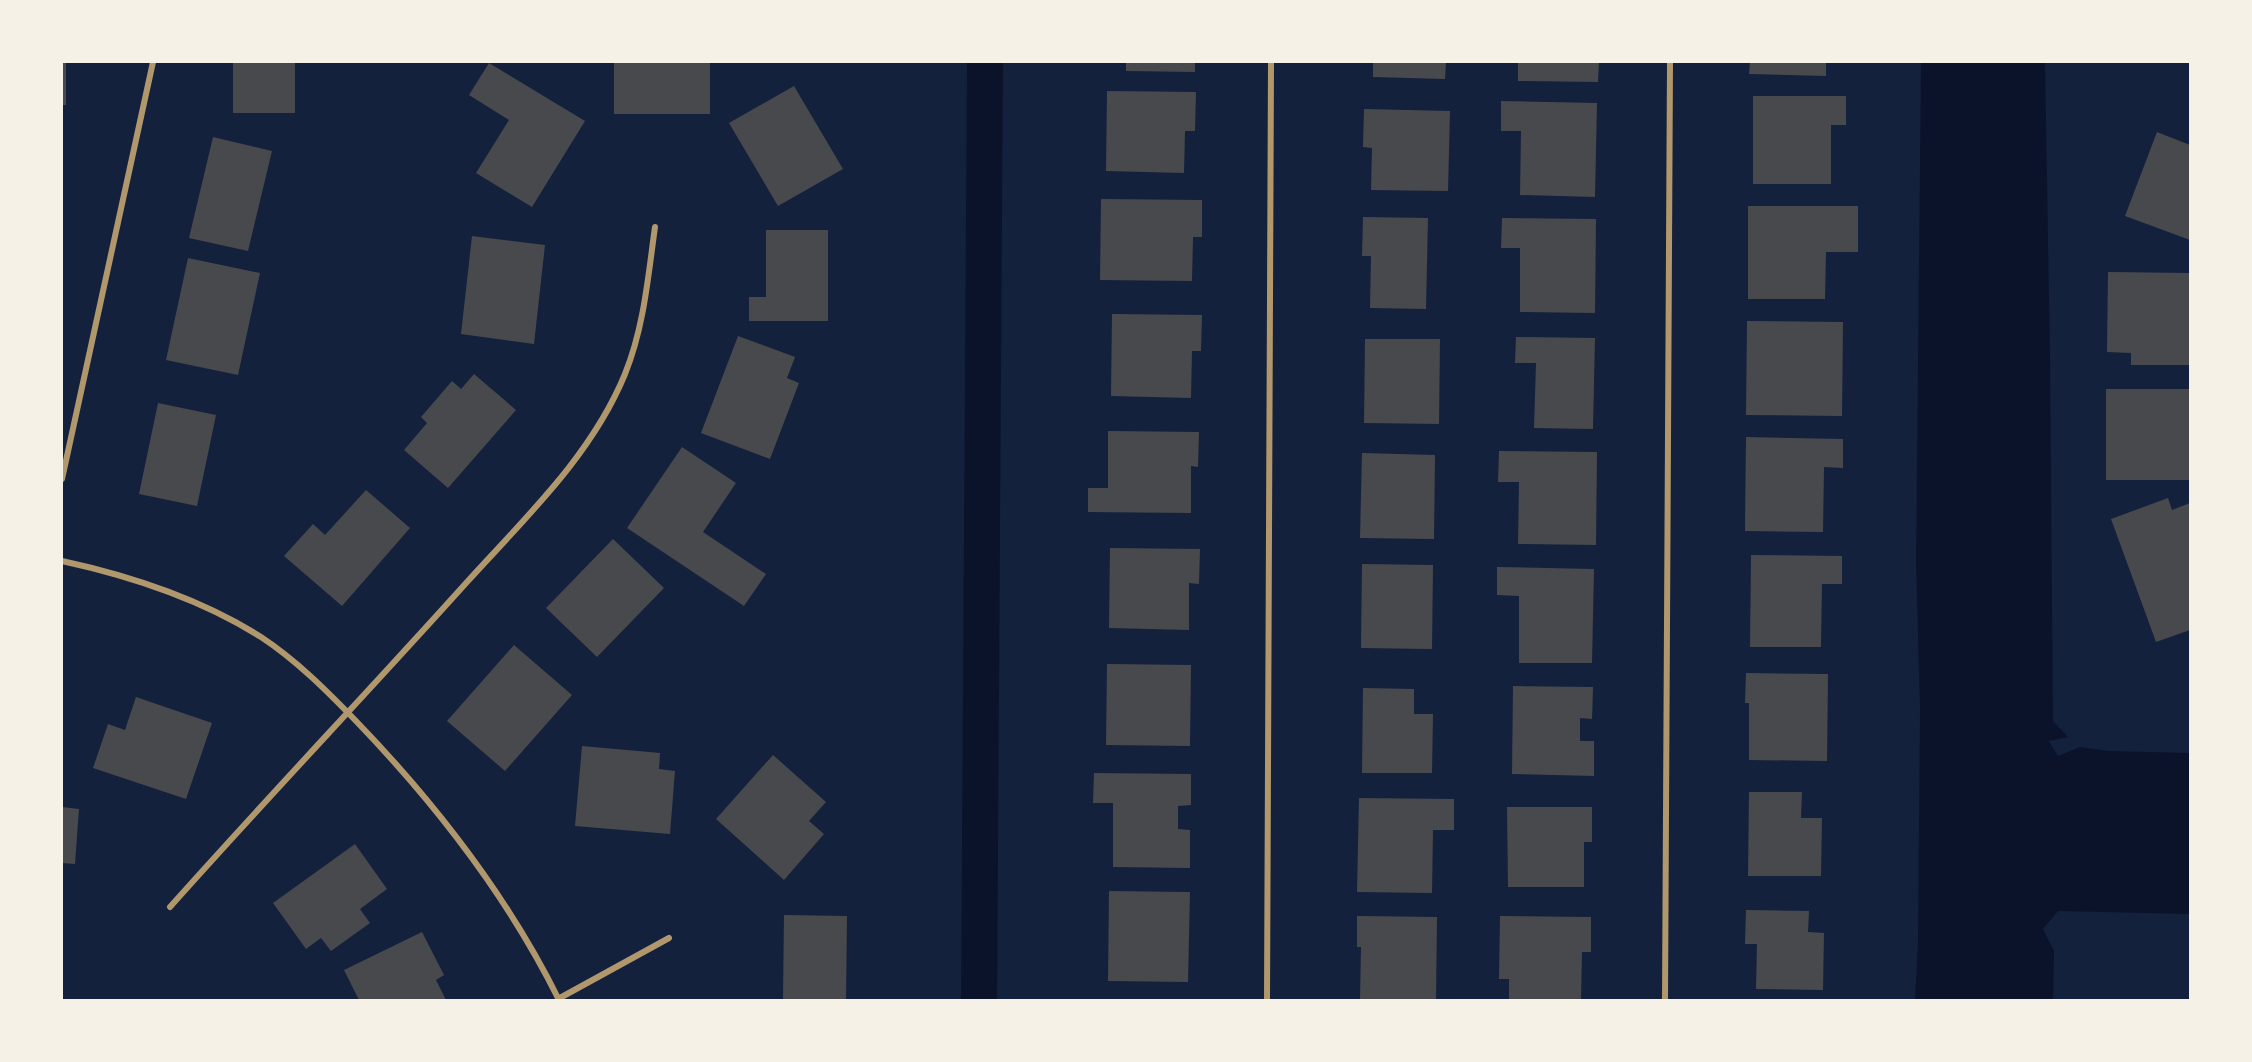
<svg xmlns="http://www.w3.org/2000/svg" width="2252" height="1062" font-family="'Space Grotesk',sans-serif">
<rect width="100%" height="100%" fill="#14213d"/>
<path fill="#0b132b" d="M1921,62h124l5,296 3,363 15,16 -19,4 9,15 22,-9 28,4 82,2v161l-132,-3 -15,18 11,22 -1,49h-138l3,-60 2,-232 -4,-143z"/>
<g fill="none" stroke-linecap="round" stroke-linejoin="round">
<path stroke="#0b132b" stroke-width="36" d="M979,1000l6,-938"/>
</g>
<path fill="#48494c" d="M62,62h4v43h-4z
M233,62h62v51h-62z
M614,62h96v52h-96z
M1126,62h69v10l-69,-1z
M1373,62h73l-1,17 -72,-2z
M1518,62h81l-1,20 -80,-1z
M1750,62h76v14l-77,-2z
M489,63l96,58 -53,86 -56,-34 33,-53 -40,-25z
M794,86l49,83 -65,37 -49,-83z
M1107,91l89,1 -1,39h-10l-1,42 -78,-2z
M1753,96h93v29h-15v59h-78z
M1501,101l96,2 -2,94 -75,-2 1,-64h-20z
M1364,109l86,2 -2,80 -77,-1 1,-42 -9,-1z
M2157,132l33,13v95l-65,-24z
M213,137l59,14 -24,100 -59,-13z
M1101,199l101,1v37h-9l-1,44 -92,-1z
M1748,206h110v46h-32l-1,47h-77z
M1363,217l65,1 -2,91 -56,-1 1,-52h-9z
M1502,218l94,1 -1,94 -75,-1v-64h-19z
M766,230h62v91h-79v-24h17z
M472,236l73,9 -11,99 -73,-10z
M188,258l72,15 -22,102 -72,-15z
M2108,272l82,1v92h-59v-12l-24,-1z
M1112,314l90,1 -1,36h-9l-1,47 -80,-2z
M1747,321l96,1 -1,94 -96,-1z
M738,336l57,21 -8,21 12,5 -29,76 -69,-26z
M1516,337l79,1 -2,91 -59,-1 2,-65h-21z
M1365,339h75l-1,85 -75,-1z
M474,374l42,36 -68,78 -44,-38 23,-27 -6,-6 31,-36 9,8z
M2106,389h84v91h-84z
M158,403l58,12 -19,91 -58,-12z
M1108,431l91,1 -1,35 -7,-1v47l-103,-1v-24h20z
M1746,437l97,2v29l-19,-1 -1,65 -78,-1z
M682,447l54,36 -33,49 63,42 -22,32 -117,-78z
M1499,451l98,1 -1,93 -78,-1 1,-62h-21z
M1362,453l73,2 -1,84 -74,-1z
M366,490l44,38 -68,78 -58,-50 29,-32 12,11z
M2168,498l4,12 18,-7v127l-34,12 -45,-123z
M613,539l51,49 -67,69 -51,-49z
M1110,548l90,1 -1,35 -10,-1v47l-80,-2z
M1751,555l91,1v28h-20l-1,63h-71z
M1362,564l71,1 -1,84 -71,-1z
M1497,567l97,2 -2,94h-73v-67l-22,-1z
M514,645l58,50 -67,76 -58,-50z
M1107,664l84,1 -1,81 -84,-1z
M1746,673l82,1 -1,87 -78,-1v-57h-4z
M1513,686l80,1 -1,32 -12,-1v23h14v35l-82,-2z
M1363,688l51,1v25h19l-1,59h-70z
M136,697l76,26 -26,76 -93,-31 15,-44 17,6z
M582,746l78,7 -1,16 16,2 -5,63 -95,-8z
M773,755l53,47 -17,19 15,13 -40,46 -68,-61z
M1094,773l97,1v31l-13,1v23l12,1v38l-77,-1v-64h-20z
M1749,792h53l-1,26h21l-1,58h-73z
M1359,798l95,1v31h-21l-1,63 -75,-1z
M62,807l17,2 -4,55 -13,-1z
M1507,807h85v35h-8v45h-76z
M355,844l32,45 -27,20 10,14 -39,28 -10,-13 -15,11 -33,-46z
M1109,891l81,1 -2,90 -80,-1z
M1746,910l63,1 -1,21 16,1 -1,57 -67,-1 1,-45h-12z
M784,915l63,1 -1,84h-63z
M1357,916l80,1 -1,83h-76l1,-53h-4z
M1500,916l91,1v35h-9l-1,48h-72v-21h-10z
M422,932l22,43 -8,5 10,20h-87l-15,-30z"/>
<g fill="none" stroke-linecap="round" stroke-linejoin="round">
<path stroke="#b1986c" stroke-width="6" d="M62,479l91,-417
M62,561c69,15 139,38 199,76 35,23 66,54 95,84 79,82 153,178 203,279
M170,907c98,-110 199,-216 297,-325 58,-64 125,-127 158,-208 19,-47 23,-97 30,-147
M558,999l111,-61
M1267,1000l4,-938
M1665,1000l5,-938"/>
</g>
<rect width="2252" height="1062" fill="none" stroke="#f6f1e7" stroke-width="126"/>
</svg>
